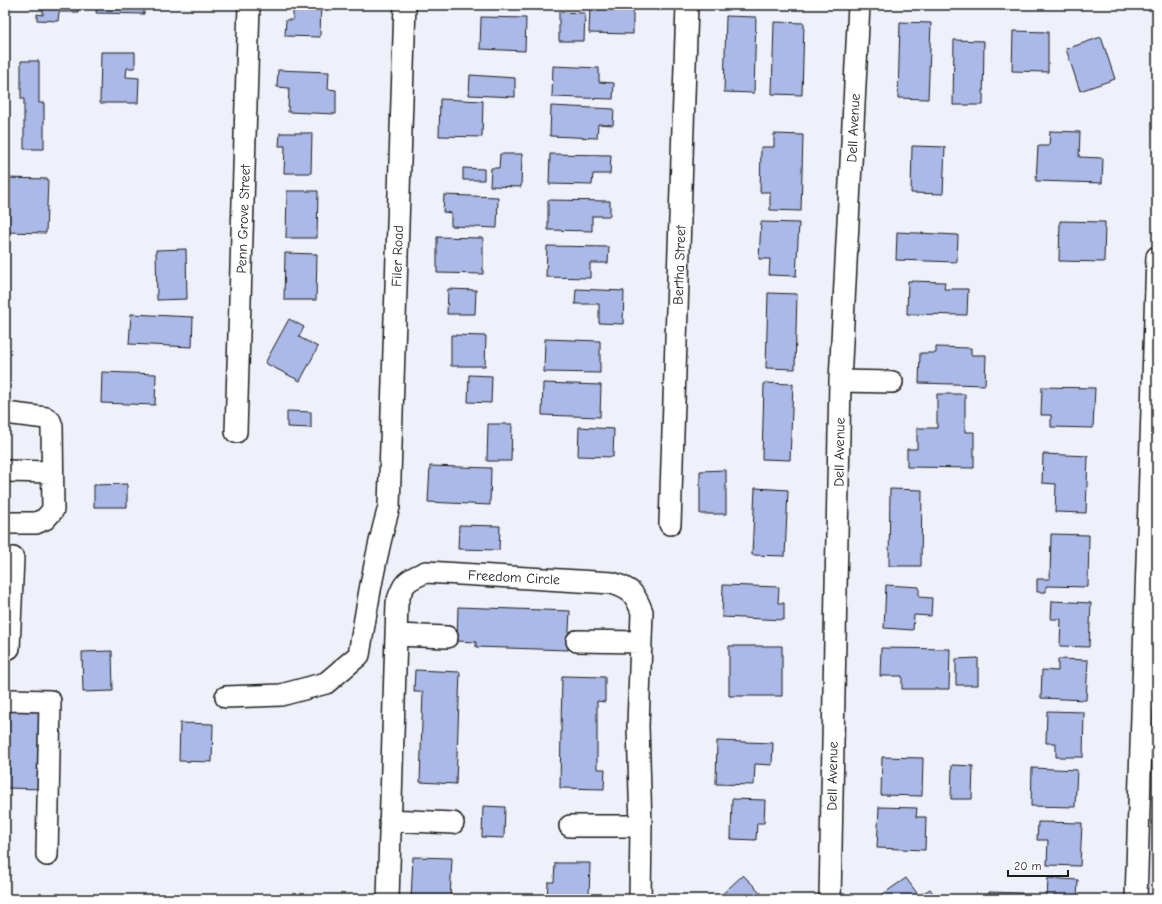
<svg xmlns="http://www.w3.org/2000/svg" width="1162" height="904" font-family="'Comic Neue',sans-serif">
<rect width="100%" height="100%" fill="#eef1fa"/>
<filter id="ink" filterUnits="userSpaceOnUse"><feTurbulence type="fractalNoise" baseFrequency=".025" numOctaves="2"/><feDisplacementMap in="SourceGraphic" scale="8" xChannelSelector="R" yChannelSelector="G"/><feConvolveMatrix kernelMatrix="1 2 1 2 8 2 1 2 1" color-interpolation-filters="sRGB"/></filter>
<g filter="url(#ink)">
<path fill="#aab9e8" stroke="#1c1c1c" d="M43,5h35v7h-19l-1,9 -21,-1v-6l6,1z
M97,5h47v9l-48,-1z
M293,5h28l-1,32 -35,-1 1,-16h7z
M590,5h43v29l-44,-1z
M559,12l26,1 -1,28h-25z
M726,16l30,1 -2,76 -30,-1z
M481,17l45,1 -1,33 -45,-2z
M774,22l30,1 -2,72 -30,-1z
M900,22l31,1 -3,76 -30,-1z
M1013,31l35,1v40l-36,-1z
M1101,37l14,42 -35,12 -14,-42z
M954,40l30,1 -1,64h-30z
M101,52h34v16h-8l-1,9 13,1 -1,25h-38z
M21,61h18v42h5v46h-20v-50h-3z
M553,66l46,2v14l15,1 -1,16 -61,-2z
M278,70l51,2 -1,17 8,1v24l-48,-2 1,-24 -12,-1z
M470,75l45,3v19l-46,-2z
M440,99l43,2 -1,36 -43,-1z
M551,106l63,3 -1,16 -15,-1 -1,14 -47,-2z
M1050,131l30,1 -1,25 24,1 -1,25 -66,-2 2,-35h11z
M280,133h32l-1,40h-27l1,-27h-6z
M774,134l29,1 -2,76 -31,-1v-18h-10l1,-45h13z
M912,146l33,1 -2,47 -32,-1z
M500,154h22l-1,33 -31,-1 1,-18h8z
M550,154l61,1 -1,19h-17l-1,11 -43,-1z
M463,168l21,1v11h-21z
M5,178l43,1 -2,54 -41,-1z
M287,191h31l-1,47h-31z
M444,195l54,2 -1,31 -46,-2v-13l-8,-1z
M548,200l62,1v15h-18v15l-44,-1z
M1060,221l45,1 -1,40 -45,-1z
M761,222l38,1 -3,53 -27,-1 1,-16h-11z
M897,232l61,3 -1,27 -61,-2z
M437,237l46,1v36l-46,-1z
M547,246l62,1 -1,16h-18v15l-44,-1z
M186,249l1,50 -30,1 -1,-50z
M285,253l32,1 -1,46h-32z
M908,281l37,1 -1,7h24l-1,26 -60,-1z
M448,289l28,1 -1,24h-28z
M576,289l48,2 -1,33 -24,-1v-19h-24z
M768,293l29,1 -2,75 -29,-1z
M131,314l62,3 -1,30 -63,-3z
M289,319l15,8 -5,10 19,10 -18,34 -35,-18z
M451,335l35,1 -1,30h-34z
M545,339l55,2v32l-56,-1z
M936,347l35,1v7h15l-1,30 -66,-2 1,-30h16z
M102,372l54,2 -1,31 -54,-2z
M469,375l23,1 -1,27 -23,-1z
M543,383l58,2 -1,32 -58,-2z
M764,383l29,1 -3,76 -28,-1z
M1042,387l53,1 -2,40 -42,-1v-12h-10z
M937,394h28v38h9v36l-67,-1v-18h10v-21h20z
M287,411l24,1v16l-24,-1z
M488,424h24l-1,37h-24z
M579,427l35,2 -1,28 -35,-1z
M1043,454l45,2 -2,57 -31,-1 1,-28 -14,-1z
M430,466l61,2 -1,37 -62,-3z
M726,470v44h-26v-43z
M127,484v23h-33v-22z
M755,488l33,2 -3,66 -33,-1z
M890,489l32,1 -1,76h-32z
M459,525l41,1 -1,24 -41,-1z
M1051,534l38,1 -1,52 -42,-1v6h-9v-13h13z
M723,585l56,2 -1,16h6v17l-62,-3z
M886,585l33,2v10l13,1 -1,18 -17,-1 -1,15 -29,-2z
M1052,601l39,2 -2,44 -29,-1 1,-27h-10z
M458,607l112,4 -2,39 -92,-3v-5l-19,-1z
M729,646h53v50h-53z
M881,648l69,1 -1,40h-47v-13h-22z
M112,651l1,40 -30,1 -1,-40z
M978,658v27h-22v-26z
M1058,659l30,1 -2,40 -45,-2 1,-28 16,1z
M415,670l45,2 -4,112 -36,-2 3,-90h-9z
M562,676l43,1v25l-8,-1v68h8l-1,20 -44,-1z
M5,708l41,1 -2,80 -39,-1z
M1047,711l37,1 -1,45h-27v-14h-10z
M180,723l33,1 -1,38 -33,-1z
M717,741l56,2 -1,22 -17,-1 -1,21 -38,-1z
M882,757l41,1 -1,38 -41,-1z
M952,765l21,1 -1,33h-21z
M1032,768l45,2 -2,37 -44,-1z
M732,799l33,1 -1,23h-7l-1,17 -25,-1z
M483,806l22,1 -1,31 -22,-1z
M879,807l38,1 -1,9h10l-1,33 -48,-2z
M1038,822l44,1 -2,43 -33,-1 1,-25h-11z
M413,857l39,1 -2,41h-39z
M555,863h35l-1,36h-42l1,-17h6z
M743,875l24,24h-50z
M906,878l13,18 11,-7 7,10h-55l-2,-3z
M1048,878l30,2 -1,19h-30z
M989,892l33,1v6h-33z"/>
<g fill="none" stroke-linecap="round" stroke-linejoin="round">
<g stroke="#1c1c1c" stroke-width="24">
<path id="minor" d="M840,381l52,1
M5,413l41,5 4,3 2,5 1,84 -8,9 -9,4h-30
M236,432l13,-427
M5,471l47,1
M670,524l17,-519
M396,635l51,2
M577,641l64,1
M5,648h4l4,-90
M226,697l55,-2 45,-12 33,-28c8,-49 16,-99 30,-148l16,-502
M5,702l4,-2 41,1 -3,154
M390,820l63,3
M570,826h71
M388,899l9,-296c6,-21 10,-23 29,-31l186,11c19,6 23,10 30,29l-4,114 3,100 -1,73
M830,899l10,-518 19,-376
M1136,899l21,-642"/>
</g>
<use href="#minor" stroke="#fff" stroke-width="21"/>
</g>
</g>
<g text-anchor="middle" stroke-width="3" stroke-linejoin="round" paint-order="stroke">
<g font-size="14" fill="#1c1c1c" stroke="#fff">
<text transform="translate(853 128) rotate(-87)" y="5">Dell Avenue</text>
<text transform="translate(243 219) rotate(-88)" y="5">Penn Grove Street</text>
<text transform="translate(397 256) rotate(-88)" y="5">Filer Road</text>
<text transform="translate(679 265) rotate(-88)" y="5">Bertha Street</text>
<text transform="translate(839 452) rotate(-89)" y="5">Dell Avenue</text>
<text transform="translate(514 577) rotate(3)" y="5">Freedom Circle</text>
<text transform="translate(832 776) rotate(-89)" y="5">Dell Avenue</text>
</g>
</g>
<rect width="1162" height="904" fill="none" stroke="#fff" stroke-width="20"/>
<rect x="10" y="10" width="1142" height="884" fill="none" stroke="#1c1c1c" stroke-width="1.5" filter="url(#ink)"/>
<path d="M1008 870v6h60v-6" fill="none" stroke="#1c1c1c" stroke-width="2"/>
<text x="1014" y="870" font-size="12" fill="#1c1c1c" stroke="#ffffff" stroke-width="3" paint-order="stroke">20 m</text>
</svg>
